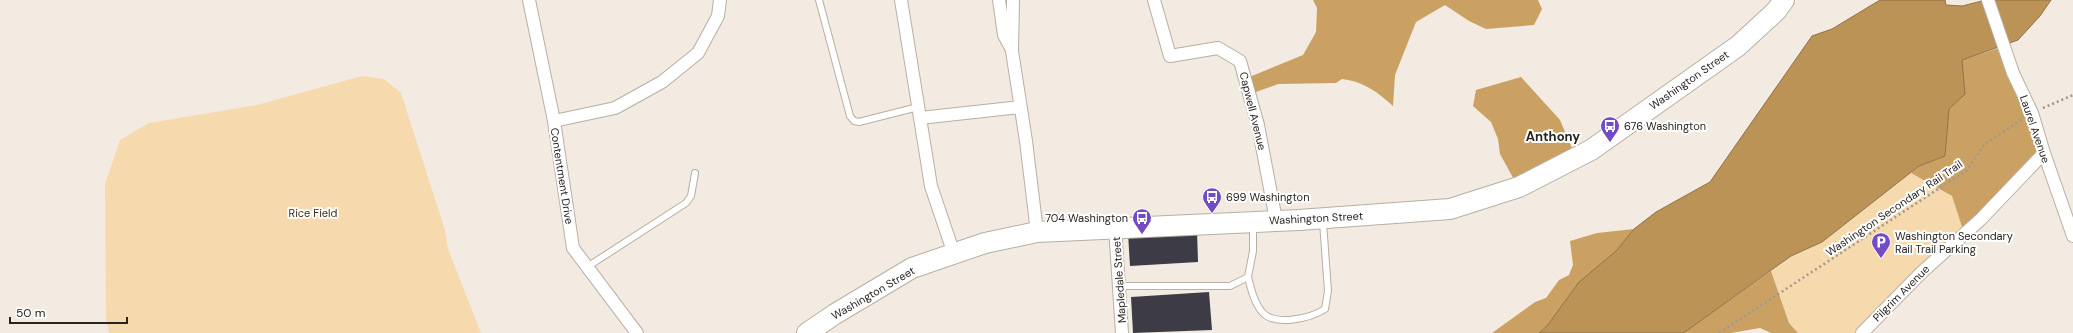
<svg xmlns="http://www.w3.org/2000/svg" width="2073" height="333" font-family="'DM Sans',sans-serif">
<rect width="100%" height="100%" fill="#f3ebe1"/>
<path fill="#f7d9ae" d="M362,76l22,3 17,14 44,137 3,19 33,84h-372l-3,-16 -1,-133 15,-44 29,-17 108,-18z
M1911,173l41,23 12,37 -102,100h-64l-9,-10 -18,-52 20,-15 31,-14z"/>
<path fill="#cba163" d="M1313,0h225l4,9 -8,16 -48,4 -17,-8 -24,-16 -29,17 -21,53 -2,31c-15,-14 -31,-25 -51,-27l-6,4 -58,1 -25,9 -6,-15 56,-23 13,-23 1,-24z
M2005,46l38,102 -79,85 -12,-37 -41,-23 8,-7 26,-10 4,-47 16,-15 -3,-34z
M1521,77l39,43 14,33 -57,32 -17,-31 -2,-15 -7,-17 -18,-16 3,-16z
M1634,229l-18,22 -37,31 -32,44 -8,7h-47l43,-31 11,-4 13,-18 10,-5 4,-10 -3,-24 27,-8z
M1771,271l18,52 9,10h-27l-11,-5 -29,5h-48z"/>
<path fill="#bc9356" stroke="#907246" d="M1880,0h65l1,5 16,1 24,-6h65l-11,16 -22,24 -56,20 3,34 -16,15 -4,47 -26,10 -97,76 -31,14 -102,73 -6,4h-144l8,-7 32,-44 37,-31 18,-22 22,-17 54,-30 102,-146 20,-7z"/>
<path fill="#3d3b45" d="M1197,230l1,32 -68,4 -2,-33z
M1209,292l3,38 -79,3 -2,-36z"/>
<g fill="none" stroke-linecap="round" stroke-linejoin="round">
<g stroke="#b6afa5" stroke-width="8">
<path id="lane" d="M819,0l31,116 4,5 5,1 59,-15
M587,267l99,-64 5,-7 4,-23
M1248,277c3,12 6,25 14,35 13,15 49,6 63,-3l3,-18 -5,-69
M1119,286h111l18,-9 5,-26v-26"/>
</g>
<g stroke="#b6afa5" stroke-width="14">
<path id="street" d="M529,0l25,121 19,127 64,85
M901,0l30,186 23,68
M999,0l5,35 8,15
M1013,0l-1,51 14,90 11,91
M1154,0l16,56 48,-8 22,13 18,64 18,95
M1988,0l25,73 19,40 12,40 29,83
M920,118l100,-11
M554,121l61,-13 47,-26 36,-29 20,-37 2,-16
M1115,227l7,106
M1862,333l60,-61 59,-53 63,-66"/>
</g>
<g stroke="#b6afa5" stroke-width="22">
<path id="primary" d="M807,333l28,-19 77,-46 73,-25 52,-11 262,-12 151,-11 69,-22 72,-37 147,-104 38,-35 8,-11"/>
</g>
<path stroke="#9f9991" stroke-width="2.5" stroke-dasharray="2 3" stroke-linecap="butt" d="M2043,108l30,-13
M1719,333l248,-163 18,-26 36,-24"/>
<use href="#lane" stroke="#fff" stroke-width="6"/>
<use href="#street" stroke="#fff" stroke-width="12"/>
<use href="#primary" stroke="#fff" stroke-width="20"/>
</g>
<defs>
<g id="bus-pin" transform="scale(1)"><path d="M0 17L-7.5 6A9.5 9.5 0 1 1 7.5 6Z" fill="#734bc4" stroke="#fff"/><path d="M-5-6H5V4H4V6H2V4H-2V6H-4V4H-5ZM-3.5-4V0h7V-4ZM-3.5 1.2v1.5H-2V1.2ZM2 1.2v1.5H3.5V1.2Z" fill="#fff"/></g>
<g id="parking-pin" transform="scale(1)"><path d="M0 17L-7.5 6A9.5 9.5 0 1 1 7.5 6Z" fill="#734bc4" stroke="#fff"/><path d="M-3.5-5.5H1a3.5 3.5 0 0 1 0 7H-1V5.5H-3.5ZM-1-3.4V-.6H.8a1.4 1.4 0 0 0 0-2.8Z" fill="#fff"/></g>
</defs>
<g fill-rule="evenodd">
<use href="#bus-pin" x="1610" y="126"/>
<use href="#bus-pin" x="1212" y="197"/>
<use href="#bus-pin" x="1142" y="218"/>
<use href="#parking-pin" x="1881" y="242"/>
</g>
<g text-anchor="middle" stroke-width="4" stroke-linejoin="round" paint-order="stroke">
<g font-size="11" fill="#282521" stroke="#fff">
<text transform="translate(1689 80) rotate(-35)" y="4">Washington Street</text>
<text transform="translate(1253 111) rotate(76)" y="4">Capwell Avenue</text>
<text transform="translate(2035 129) rotate(71)" y="4">Laurel Avenue</text>
<text transform="translate(562 176) rotate(81)" y="4">Contentment Drive</text>
<text transform="translate(1894 208) rotate(-34)" y="4">Washington Secondary Rail Trail</text>
<text transform="translate(1316 218) rotate(-3)" y="4">Washington Street</text>
<text transform="translate(1119 280) rotate(-94)" y="4">Mapledale Street</text>
<text transform="translate(873 293) rotate(-30)" y="4">Washington Street</text>
<text transform="translate(1901 293) rotate(-45)" y="4">Pilgrim Avenue</text>
</g>
<g font-size="11" fill="#282521" stroke="#fff" text-anchor="start">
<text x="1624" y="130">676 Washington</text>
<text x="1226" y="201">699 Washington</text>
<text x="1128" y="222" text-anchor="end">704 Washington</text>
<text x="1895" y="240">Washington Secondary<tspan x="1895" dy="13">Rail Trail Parking</tspan></text>
</g>
<g font-size="11" fill="#3d2b10" stroke="#fff">
<text x="313" y="217">Rice Field</text>
</g>
<g font-size="13" font-weight="bold" fill="#282521" stroke="#fff">
<text x="1553" y="141">Anthony</text>
</g>
</g>
<path d="M10 317v6h117v-6" fill="none" stroke="#282521" stroke-width="2"/>
<text x="16" y="317" font-size="12" fill="#282521" stroke="#ffffff" stroke-width="3" paint-order="stroke">50 m</text>
</svg>
